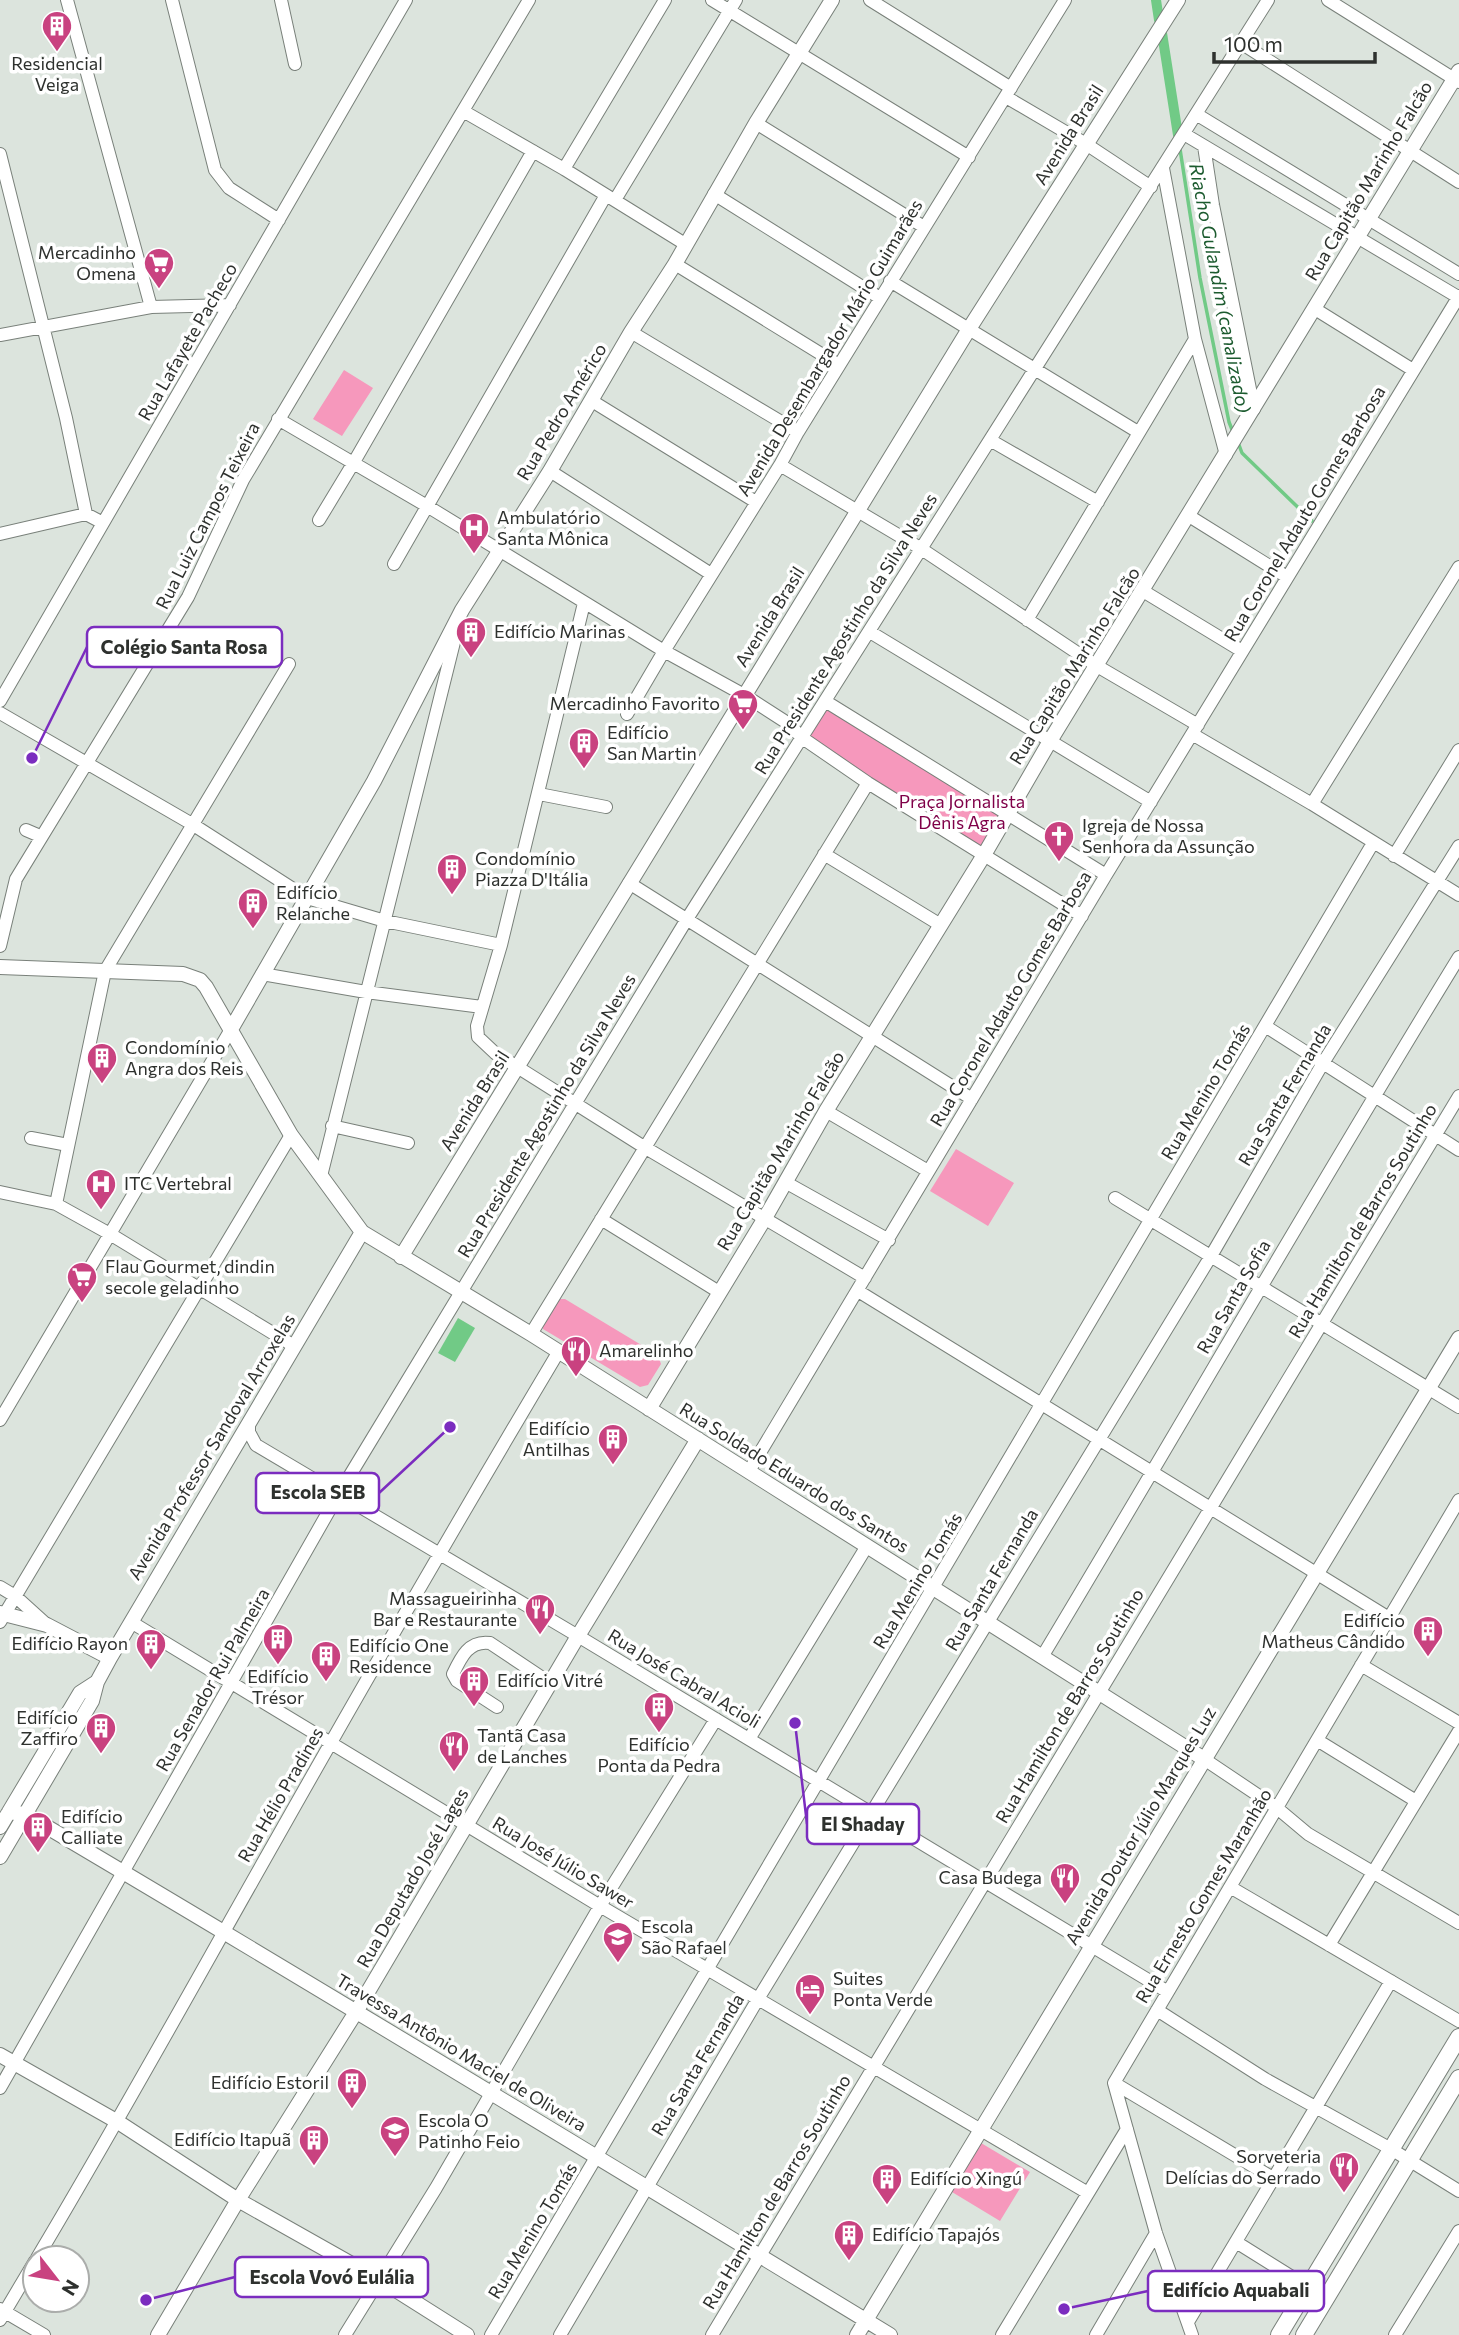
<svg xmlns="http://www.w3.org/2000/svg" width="1459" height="2335" font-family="Commissioner,sans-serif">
<rect width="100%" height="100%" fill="#dce4dd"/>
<path fill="#f698bc" d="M344,370l29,18 -31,48 -29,-17z
M825,701l183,111 -24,43 -183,-118z
M956,1149l58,34 -26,43 -58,-35z
M556,1299h9l93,56 3,9 -13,21 -8,2 -97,-58v-9z
M981,2143l49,29 -30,49 -48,-29z"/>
<path fill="#71ca86" d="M458,1318l17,10 -20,34 -17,-9z"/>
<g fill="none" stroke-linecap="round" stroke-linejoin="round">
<path stroke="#71ca86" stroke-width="3.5" d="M1180,149l20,129 29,144 4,10
M1239,445l3,8 70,68"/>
<path stroke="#71ca86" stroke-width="10" d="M1156,0l3,20
M1162,33l16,102"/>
<g stroke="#79807a" stroke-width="14">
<path id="minor" d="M67,0l84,307
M172,0l43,170 14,18 50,32
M281,0l14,64
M712,0l257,157
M870,0l141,88
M1328,0l131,82
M1241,43l218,139
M1006,97l80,47 65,43
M463,111l101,58 121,75
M1196,114l263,160
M756,123l168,104
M1184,134l274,163
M1204,146l9,59 41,204
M0,154l66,264 20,96
M1163,168l32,171 31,116
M564,169l101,-169
M714,194l166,104
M615,200l121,-200
M675,264l164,101
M890,281l248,151
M1315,309l98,61
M631,332l167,100
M0,335l151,-28 79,-2
M592,401l164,101
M278,419l149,87 237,145 80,44 45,29 12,13 67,46 214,133
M990,440l108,62
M780,465l140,83 177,118 101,59
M550,471l161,103
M1189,516l98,61
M319,520l35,-58 179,-311
M0,534l86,-20 17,9
M394,564l212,-369
M1143,591l99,60
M584,603l-83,342 -24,81 1,11 17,16 149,94 221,131
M1027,620l168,-281
M870,632l281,170
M0,701l406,-701
M825,701l281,174
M0,713l192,111 115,74 78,23 116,24
M627,714l37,-63 116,-186 18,-33 267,-432
M1192,734l120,70 147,91
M539,794l67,13
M1312,804l147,-237
M26,830l14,6
M824,854l115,70
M1394,856l65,-106
M629,883l343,216
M0,946l16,-67 172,-282 55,-117 286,-480
M262,974l104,18 116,15
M1265,1026l194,124
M826,1111l102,60
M332,1126l76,17
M31,1138l37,7
M321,1176l137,-550
M785,1182l104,58
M0,1192l56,12 54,30 184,112
M1115,1198l344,209
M56,1204l49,-233 184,-307
M601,1219l118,73
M858,1291l531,327
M531,1334l337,-551
M0,1420l230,-389
M249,1422v10l7,13 322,191 590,356
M749,1471l357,-596 353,-579
M0,1587l15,9 32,29
M0,1622l291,-487
M131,1622l469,284 488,287
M1042,1657c140,-233 275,-469 417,-700
M1361,1665l98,58
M497,1707l-40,-26 -4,-7c8,-17 16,-34 37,-31l60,40
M749,1739l118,-193
M1317,1740l99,61
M1204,1759l73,49 31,26 151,89
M1230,1887l229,134
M1329,1945l130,-214
M1157,2010l108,69 126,70 68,42
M1114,2083l159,95
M0,2088l338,-593 349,-576 581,-919
M1236,2242l72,45
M37,2258c83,-139 161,-281 241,-422 92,-163 185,-324 281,-485
M0,2309l44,26
M0,2320l35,-59
M1188,2322l203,-341
M345,2335l91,-147 164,-282 116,-187
M491,2335l882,-1492
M560,2335l198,-336 453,-743 112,-193 136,-217
M712,2335l747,-1239
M1002,2335l125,-206
M1096,2335l60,-102
M1192,2335l-36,-102 -42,-150 345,-583
M1395,2335l64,-104"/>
</g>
<g stroke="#79807a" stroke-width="16">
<path id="tertiary" d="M0,967l183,7 17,6 6,7 85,148 71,97 169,102 673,425
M230,1031l144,-250 88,-171 88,-139 81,-139 44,-68 81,-141 76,-123
M401,1257l568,-928 209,-329
M649,1409l116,-191 61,-107 158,-256 66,-114 409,-670
M0,1613l47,12 63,33
M9,1812l16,2c290,171 577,346 865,521
M0,1827l80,-134 17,-11
M0,1857l92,-156 5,-19 13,-24 252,-426
M0,2055l118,67 120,78 142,80 87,55
M158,2335l80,-135 118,-188 222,-376 120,-197
M857,2335l602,-997"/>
</g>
<g stroke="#79807a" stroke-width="18">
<path id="secondary" d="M1279,2335l180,-298
M1304,2335l155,-257"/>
</g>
<use href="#minor" stroke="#fff" stroke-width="12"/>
<use href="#tertiary" stroke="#fff" stroke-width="14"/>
<use href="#secondary" stroke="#fff" stroke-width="16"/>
</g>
<defs>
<g id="building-pin" transform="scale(1.575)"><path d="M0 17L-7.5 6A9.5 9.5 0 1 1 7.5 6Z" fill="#c94280" stroke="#fff"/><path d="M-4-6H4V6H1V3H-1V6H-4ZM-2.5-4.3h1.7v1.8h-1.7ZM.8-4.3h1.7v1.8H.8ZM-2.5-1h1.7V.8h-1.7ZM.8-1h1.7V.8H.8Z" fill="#fff"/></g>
<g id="supermarket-pin" transform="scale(1.575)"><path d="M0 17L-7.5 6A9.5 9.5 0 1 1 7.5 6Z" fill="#c94280" stroke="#fff"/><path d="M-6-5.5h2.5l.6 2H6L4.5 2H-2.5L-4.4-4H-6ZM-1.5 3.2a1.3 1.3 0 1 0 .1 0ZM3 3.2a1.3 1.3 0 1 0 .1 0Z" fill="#fff"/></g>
<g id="hospital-pin" transform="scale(1.575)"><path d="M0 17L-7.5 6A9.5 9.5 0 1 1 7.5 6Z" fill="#c94280" stroke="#fff"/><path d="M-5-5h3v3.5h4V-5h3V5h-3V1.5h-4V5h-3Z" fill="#fff"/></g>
<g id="church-pin" transform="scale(1.575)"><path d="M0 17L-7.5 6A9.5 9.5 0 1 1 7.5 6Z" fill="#c94280" stroke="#fff"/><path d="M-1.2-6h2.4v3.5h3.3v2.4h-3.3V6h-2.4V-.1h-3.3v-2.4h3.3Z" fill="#fff"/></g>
<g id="restaurant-pin" transform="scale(1.575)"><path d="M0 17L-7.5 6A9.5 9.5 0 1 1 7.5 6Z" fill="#c94280" stroke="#fff"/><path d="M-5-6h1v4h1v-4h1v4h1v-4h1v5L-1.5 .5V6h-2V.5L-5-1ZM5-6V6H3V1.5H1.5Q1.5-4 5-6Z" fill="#fff"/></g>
<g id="school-pin" transform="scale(1.575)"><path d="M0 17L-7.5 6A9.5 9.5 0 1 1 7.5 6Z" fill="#c94280" stroke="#fff"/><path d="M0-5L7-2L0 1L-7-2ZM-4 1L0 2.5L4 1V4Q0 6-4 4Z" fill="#fff"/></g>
<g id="hotel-pin" transform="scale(1.575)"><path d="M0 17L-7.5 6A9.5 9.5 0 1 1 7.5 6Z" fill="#c94280" stroke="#fff"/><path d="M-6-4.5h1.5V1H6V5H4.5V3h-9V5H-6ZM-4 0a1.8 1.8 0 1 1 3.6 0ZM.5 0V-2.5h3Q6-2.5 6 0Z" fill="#fff"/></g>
</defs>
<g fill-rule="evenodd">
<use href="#building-pin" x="57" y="26"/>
<use href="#supermarket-pin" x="159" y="263"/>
<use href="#hospital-pin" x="474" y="528"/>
<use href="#building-pin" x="471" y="632"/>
<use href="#supermarket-pin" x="743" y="704"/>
<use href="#building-pin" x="584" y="743"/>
<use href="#church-pin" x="1059" y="836"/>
<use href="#building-pin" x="452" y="869"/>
<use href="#building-pin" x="253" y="903"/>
<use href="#building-pin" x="102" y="1058"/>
<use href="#hospital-pin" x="101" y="1184"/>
<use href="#supermarket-pin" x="82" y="1277"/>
<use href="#restaurant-pin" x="576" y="1351"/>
<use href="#building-pin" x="613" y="1439"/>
<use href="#restaurant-pin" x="540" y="1609"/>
<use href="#building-pin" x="1428" y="1631"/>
<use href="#building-pin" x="278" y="1639"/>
<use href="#building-pin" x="151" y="1644"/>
<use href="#building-pin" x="326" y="1656"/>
<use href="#building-pin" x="474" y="1681"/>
<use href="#building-pin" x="659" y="1707"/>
<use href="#building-pin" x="101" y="1728"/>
<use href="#restaurant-pin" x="454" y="1746"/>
<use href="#building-pin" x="38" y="1827"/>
<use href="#restaurant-pin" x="1065" y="1878"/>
<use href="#school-pin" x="618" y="1937"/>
<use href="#hotel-pin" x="810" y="1989"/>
<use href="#building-pin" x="352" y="2083"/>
<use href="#school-pin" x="395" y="2131"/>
<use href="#building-pin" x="314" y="2140"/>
<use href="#restaurant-pin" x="1344" y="2167"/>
<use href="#building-pin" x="887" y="2179"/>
<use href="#building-pin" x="849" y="2235"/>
</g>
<g text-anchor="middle" stroke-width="7" stroke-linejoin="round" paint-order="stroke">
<g font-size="18" fill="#2e312e" stroke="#fff" text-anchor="start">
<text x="57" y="70" text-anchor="middle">Residencial<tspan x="57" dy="21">Veiga</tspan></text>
<text x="136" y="259" text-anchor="end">Mercadinho<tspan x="136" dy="21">Omena</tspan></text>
<text x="497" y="524">Ambulatório<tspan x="497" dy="21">Santa Mônica</tspan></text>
<text x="494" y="638">Edifício Marinas</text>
<text x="720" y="710" text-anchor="end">Mercadinho Favorito</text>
<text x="607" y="739">Edifício<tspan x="607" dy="21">San Martin</tspan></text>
<text x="1082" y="832">Igreja de Nossa<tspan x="1082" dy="21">Senhora da Assunção</tspan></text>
<text x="475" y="865">Condomínio<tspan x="475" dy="21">Piazza D'Itália</tspan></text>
<text x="276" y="899">Edifício<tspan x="276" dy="21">Relanche</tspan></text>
<text x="125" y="1054">Condomínio<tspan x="125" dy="21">Angra dos Reis</tspan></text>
<text x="124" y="1190">ITC Vertebral</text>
<text x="105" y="1273">Flau Gourmet, dindin<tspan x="105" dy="21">secole geladinho</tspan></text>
<text x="599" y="1357">Amarelinho</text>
<text x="590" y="1435" text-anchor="end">Edifício<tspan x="590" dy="21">Antilhas</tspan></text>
<text x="517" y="1605" text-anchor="end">Massagueirinha<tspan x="517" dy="21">Bar e Restaurante</tspan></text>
<text x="1405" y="1627" text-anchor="end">Edifício<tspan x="1405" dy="21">Matheus Cândido</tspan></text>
<text x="128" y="1650" text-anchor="end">Edifício Rayon</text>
<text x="349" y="1652">Edifício One<tspan x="349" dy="21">Residence</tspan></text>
<text x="278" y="1683" text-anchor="middle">Edifício<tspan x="278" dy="21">Trésor</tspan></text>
<text x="497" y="1687">Edifício Vitré</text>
<text x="78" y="1724" text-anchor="end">Edifício<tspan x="78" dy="21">Zaffiro</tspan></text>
<text x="477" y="1742">Tantã Casa<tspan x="477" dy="21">de Lanches</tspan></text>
<text x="659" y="1751" text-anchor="middle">Edifício<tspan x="659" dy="21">Ponta da Pedra</tspan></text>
<text x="61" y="1823">Edifício<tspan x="61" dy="21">Calliate</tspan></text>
<text x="1042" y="1884" text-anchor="end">Casa Budega</text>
<text x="641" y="1933">Escola<tspan x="641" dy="21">São Rafael</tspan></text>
<text x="833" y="1985">Suites<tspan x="833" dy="21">Ponta Verde</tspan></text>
<text x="329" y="2089" text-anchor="end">Edifício Estoril</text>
<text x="418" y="2127">Escola O<tspan x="418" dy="21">Patinho Feio</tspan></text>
<text x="291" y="2146" text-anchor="end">Edifício Itapuã</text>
<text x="1321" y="2163" text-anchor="end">Sorveteria<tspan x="1321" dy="21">Delícias do Serrado</tspan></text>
<text x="910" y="2185">Edifício Xingú</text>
<text x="872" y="2241">Edifício Tapajós</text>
</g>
<g font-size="18" fill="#2e312e" stroke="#fff">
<text transform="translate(1069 135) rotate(-58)" y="6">Avenida Brasil</text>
<text transform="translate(1369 181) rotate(-59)" y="6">Rua Capitão Marinho Falcão</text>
<text transform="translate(188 342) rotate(-60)" y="6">Rua Lafayete Pacheco</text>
<text transform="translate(830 348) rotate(-59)" y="6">Avenida Desembargador Mário Guimarães</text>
<text transform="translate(562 412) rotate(-59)" y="6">Rua Pedro Américo</text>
<text transform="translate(1305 514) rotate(-59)" y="6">Rua Coronel Adauto Gomes Barbosa</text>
<text transform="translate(208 516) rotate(-63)" y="6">Rua Luiz Campos Teixeira</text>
<text transform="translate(770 617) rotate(-58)" y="6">Avenida Brasil</text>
<text transform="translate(846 634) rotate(-58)" y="6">Rua Presidente Agostinho da Silva Neves</text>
<text transform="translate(1075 666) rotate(-58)" y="6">Rua Capitão Marinho Falcão</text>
<text transform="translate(1011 999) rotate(-59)" y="6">Rua Coronel Adauto Gomes Barbosa</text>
<text transform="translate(1206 1092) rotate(-59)" y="6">Rua Menino Tomás</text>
<text transform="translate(1285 1095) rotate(-59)" y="6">Rua Santa Fernanda</text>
<text transform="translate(475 1101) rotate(-58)" y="6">Avenida Brasil</text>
<text transform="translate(547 1116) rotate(-59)" y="6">Rua Presidente Agostinho da Silva Neves</text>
<text transform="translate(781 1151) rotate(-59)" y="6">Rua Capitão Marinho Falcão</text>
<text transform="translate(1363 1221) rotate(-59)" y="6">Rua Hamilton de Barros Soutinho</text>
<text transform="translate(1234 1297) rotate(-60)" y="6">Rua Santa Sofia</text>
<text transform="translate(212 1447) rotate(-59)" y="6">Avenida Professor Sandoval Arroxelas</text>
<text transform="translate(794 1478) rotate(32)" y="6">Rua Soldado Eduardo dos Santos</text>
<text transform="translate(992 1580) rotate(-59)" y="6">Rua Santa Fernanda</text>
<text transform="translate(918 1581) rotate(-59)" y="6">Rua Menino Tomás</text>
<text transform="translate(684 1679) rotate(31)" y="6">Rua José Cabral Acioli</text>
<text transform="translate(213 1680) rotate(-60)" y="6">Rua Senador Rui Palmeira</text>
<text transform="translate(1070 1706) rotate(-59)" y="6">Rua Hamilton de Barros Soutinho</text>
<text transform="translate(281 1795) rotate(-60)" y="6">Rua Hélio Pradines</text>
<text transform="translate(1141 1826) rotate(-59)" y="6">Avenida Doutor Júlio Marques Luz</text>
<text transform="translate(563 1863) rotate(31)" y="6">Rua José Júlio Sawer</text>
<text transform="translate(413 1878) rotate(-60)" y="6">Rua Deputado José Lages</text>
<text transform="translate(1204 1896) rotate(-59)" y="6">Rua Ernesto Gomes Maranhão</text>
<text transform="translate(461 2053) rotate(31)" y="6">Travessa Antônio Maciel de Oliveira</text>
<text transform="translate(698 2065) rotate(-59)" y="6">Rua Santa Fernanda</text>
<text transform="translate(777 2192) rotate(-59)" y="6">Rua Hamilton de Barros Soutinho</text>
<text transform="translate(533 2231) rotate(-59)" y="6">Rua Menino Tomás</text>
</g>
<g font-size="18" fill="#7f0048" stroke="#fff">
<text x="962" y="808">Praça Jornalista<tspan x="962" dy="21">Dênis Agra</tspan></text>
</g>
<g font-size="19" font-style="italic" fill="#1c5b2f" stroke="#fff">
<text transform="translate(1220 288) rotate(79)" y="7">Riacho Gulandim (canalizado)</text>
</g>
</g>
<path fill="none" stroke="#7b2cbf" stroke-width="2.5" d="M32 758L87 647M450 1427L379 1493M795 1723L807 1824M146 2300L235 2277M1064 2309L1148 2291"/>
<g fill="#7b2cbf" stroke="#fff" stroke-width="2.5">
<circle cx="32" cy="758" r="7"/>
<circle cx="450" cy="1427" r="7"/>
<circle cx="795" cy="1723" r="7"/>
<circle cx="146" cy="2300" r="7"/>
<circle cx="1064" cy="2309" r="7"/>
</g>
<g fill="#fff" stroke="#7b2cbf" stroke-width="2.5">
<rect x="87" y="627" width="195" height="40" rx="7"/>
<rect x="256" y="1473" width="123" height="40" rx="7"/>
<rect x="807" y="1804" width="112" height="40" rx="7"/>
<rect x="235" y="2257" width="193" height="40" rx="7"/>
<rect x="1148" y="2271" width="176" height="40" rx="7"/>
</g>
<g font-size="19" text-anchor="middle" font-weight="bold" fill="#2e312e">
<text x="184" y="654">Colégio Santa Rosa</text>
<text x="318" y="1499">Escola SEB</text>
<text x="863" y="1831">El Shaday</text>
<text x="332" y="2284">Escola Vovó Eulália</text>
<text x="1236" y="2297">Edifício Aquabali</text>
</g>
<g transform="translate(56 2279) rotate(121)"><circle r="33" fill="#ffffff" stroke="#abadab" stroke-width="2"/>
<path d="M0-5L12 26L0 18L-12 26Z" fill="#c94280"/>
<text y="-10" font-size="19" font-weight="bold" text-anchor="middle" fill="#2e312e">N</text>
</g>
<path d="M1214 52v10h161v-10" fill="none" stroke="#2e312e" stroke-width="3.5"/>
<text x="1224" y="52" font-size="21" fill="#2e312e" stroke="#ffffff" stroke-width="5" paint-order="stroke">100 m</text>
</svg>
